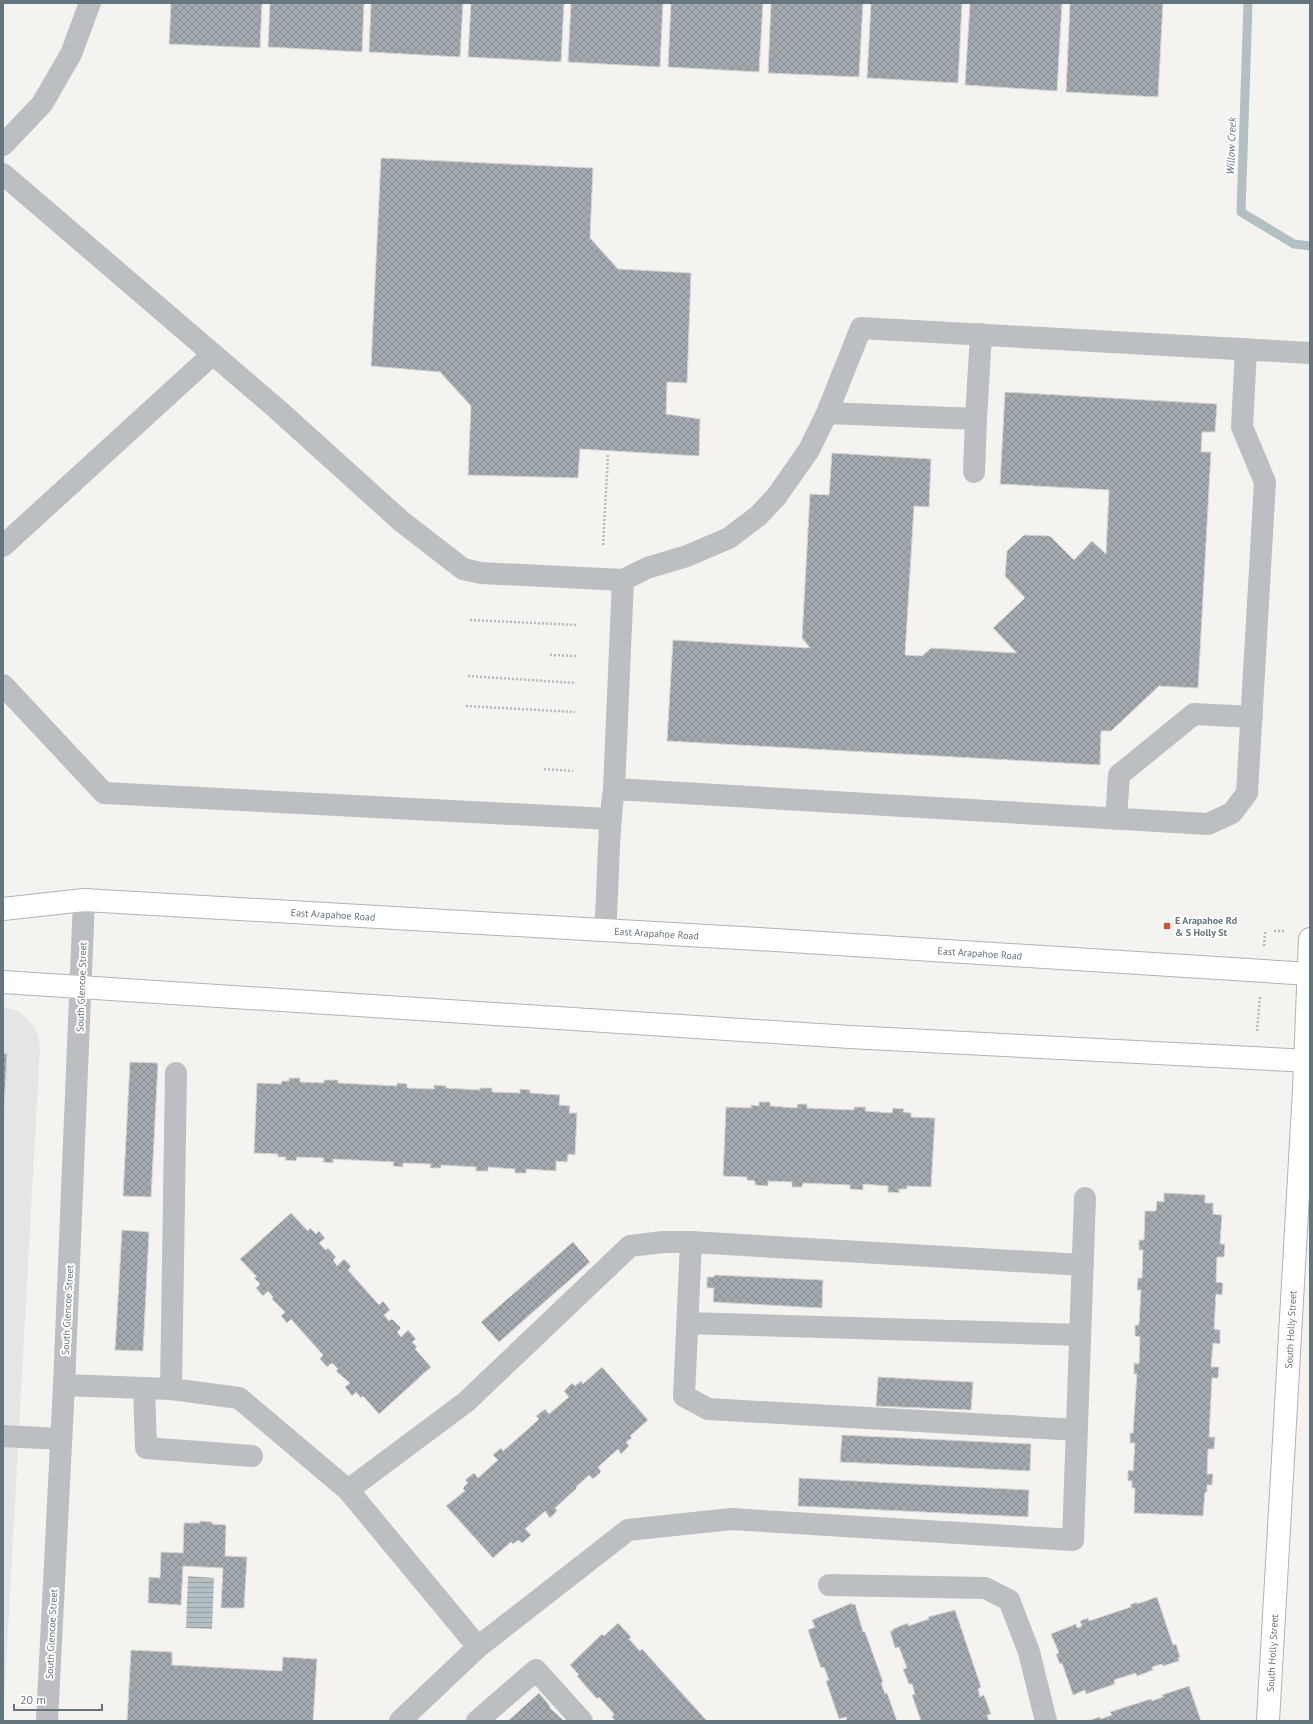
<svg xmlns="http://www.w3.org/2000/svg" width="1313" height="1724" font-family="'PT Sans',sans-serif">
<defs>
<pattern id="water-rules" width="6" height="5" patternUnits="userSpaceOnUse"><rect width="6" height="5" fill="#b4bfc3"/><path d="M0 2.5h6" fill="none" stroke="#96a0a4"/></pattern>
<pattern id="building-cross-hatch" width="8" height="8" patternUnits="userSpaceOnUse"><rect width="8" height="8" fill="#a3aaaf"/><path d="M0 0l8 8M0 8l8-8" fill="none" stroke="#898f94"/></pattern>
</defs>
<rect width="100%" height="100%" fill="#f4f3f0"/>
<path fill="#e4e5e4" d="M3,1007l15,4 8,7 8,9 4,9 2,11 -37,674z"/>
<path fill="url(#water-rules)" d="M188,1576l26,2 -2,51 -26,-1z"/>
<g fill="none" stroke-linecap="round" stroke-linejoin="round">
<path stroke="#b4bfc3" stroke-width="9" d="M1248,3l-7,209 53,32 16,2"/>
</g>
<path fill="url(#building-cross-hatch)" stroke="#d5d5d3" d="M171,3h91l-2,45 -91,-4z
M270,3h94l-2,49 -94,-5z
M371,3h92l-3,54 -91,-5z
M471,3h93l-3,59 -93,-5z
M571,3h92l-3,64 -92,-5z
M671,3h92l-4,69 -91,-5z
M771,3h92l-4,74 -91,-4z
M871,3h91l-4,80 -91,-5z
M970,3h92l-5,88 -92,-6z
M1070,3h93l-5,94 -92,-5z
M381,158l212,10 -3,70 28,31 73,4 -4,110 -20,-1 -1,32 34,5 -1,37 -119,-7 -2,29 -110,-3 3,-69 -31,-34 -69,-6z
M1005,392l212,12 -2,28h-13l-1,20h10l-13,236 -39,-2 -48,45h-10l-1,34 -433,-24 6,-101 137,8 -8,-10 8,-144 19,1 3,-42 99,6 -2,48 -15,-1 -9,149 17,1 9,-8 86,5 -24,-25 32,-30 -20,-22 2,-25 17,-16 26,1 24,24 18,-19 14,13 3,-64 -109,-6z
M3,1053l4,1 -4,72z
M130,1062l28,1 -7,134 -28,-1z
M289,1078h11v4l24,1v-3h14v3l59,3v-3l10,1v4l27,1v-4l12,1v2l34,2v-2h12v4l28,1v-4l10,1v3l30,2 -1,10 11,1 -1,7h8l-2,42 -7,-1 -1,8 -11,-1v10l-30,-2v4h-11v-4l-27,-2v4h-12v-4l-35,-2v3h-11l1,-4 -28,-1v4l-10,-1 1,-4 -61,-3v4l-10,-1 1,-4 -27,-1 -1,4 -11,-1 1,-3h-8v-3l-24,-1 3,-70 24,1 1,-3h7z
M759,1102h11v4l27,2 1,-4h9v4l47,2v-3h12l-1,4 27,2 1,-5 11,1 -1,3 8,1v4l24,1 -4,69 -24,-1v3h-8v4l-11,-1v-6l-25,-2v6l-13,-1v-4l-47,-2 -1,4h-10v-5l-24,-1v5l-13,-1v-4l-8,-1v-3l-24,-1 3,-69 25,1v-3l8,1z
M1164,1193l41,2v8h8v11l9,1 -2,29h5l-1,13h-7l-1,25 7,1 -1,12 -6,-1 -2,35 6,1v14l-7,-1 -2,24h8l-1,11h-6l-3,59h6l-1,12h-6l-1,25h6l-1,11h-5v7h-2l-2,24 -69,-3 1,-25h-3v-7h-4v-11l5,1 2,-28h-5v-10h3l4,-59h-3v-11l5,1 1,-27 -5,-1v-11h4l2,-35h-4l1,-12h4l1,-28h-4v-10h5l1,-29h11l1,-10 7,1z
M291,1213l17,18 2,-3 6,6 3,-3 6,7 -6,5 7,7 2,-2 8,9 -3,3 4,6 7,-7 7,7 -3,4 31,35 4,-4 7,9 -6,5 5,6 3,-2 9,9 -4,4 4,5 7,-7 8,9 -4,3 5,5 -2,2 16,18 -52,47 -16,-18 -2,2 -5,-6 -4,4 -7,-9 5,-4 -14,-12 2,-2 -6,-6 -5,4 -7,-8 3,-4 -32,-36 -4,4 -6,-7 4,-4 -13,-13 1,-2 -5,-6 -5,5 -7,-8 4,-4 -6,-6 3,-1 -17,-18z
M122,1230l27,2 -6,119 -28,-1z
M573,1242l17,20 -91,80 -18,-20z
M715,1275l108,5 -1,28 -109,-6 1,-14h-7v-11h7z
M602,1367l46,53 -18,16 2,2 -6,4 3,4 -8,8 -3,-5 -20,18 3,5 -8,7 -4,-4 -13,12 1,1 -22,20 2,3 -7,7 -5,-7 -20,18 6,6 -9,8 -4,-3 -5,4 -2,-2 -18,16 -47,-52 19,-15 -2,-3 5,-5 -3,-3 9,-7 4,5 20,-18 -5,-5 8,-7 2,3 23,-20 13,-12 -3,-3 9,-7 4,5 20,-17 -5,-6 8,-8 3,3 6,-5 2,3z
M878,1377l95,5 -2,28 -95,-4z
M842,1435l189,9 -1,27 -190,-9z
M799,1478l230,12 -1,27 -230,-11z
M200,1521l12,1v2l14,1 -1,31 22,1 -3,51h-23l2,-40 -40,-2 -2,39 -33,-2 1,-26 11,1 1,-26 22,1 1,-30h16z
M1157,1597l16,48 3,-1 4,13 -2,1 1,3 -16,5 -1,-2 -10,3 1,3 -16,6 -1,-3 -22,7 1,4 -29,10 -1,-4 -12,5 -11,-32 -2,1 -4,-10 3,-1 -8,-19 25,-10 1,4 5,-2 -2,-5 8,-3 1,3 42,-14 -1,-2 7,-3v2z
M852,1603v2l3,-1 8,28h2l18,50 -2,1 4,11 2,-1 10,28h-50l-1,-4 -7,2 -13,-38 3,-1 -5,-13 -3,1 -13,-38 7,-3 -3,-7z
M955,1610l26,77 -3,2 2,8 4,-2 7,19 -4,1 2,6h-68l-9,-26 3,-1 -3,-10h-3l-6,-15 4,-1 -8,-21 -4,1 -5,-17h3v-2l15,-6v3l21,-7 -1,-2z
M618,1623l13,14 -2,2 11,12 2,-2 65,72h-91l-4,-4 2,-3 -15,-17 -2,2 -20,-23 2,-1 -9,-10 32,-31 2,2z
M131,1650l41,2v13l110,6 1,-14 34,2 -4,62h-186z
M1189,1686l12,35h-114l13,-4 1,2 11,-4 -2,-3 41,-13 1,2 11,-4 -1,-2z
M539,1693l11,13 -1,1 15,14h-56z"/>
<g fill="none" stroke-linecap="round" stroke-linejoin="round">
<g stroke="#afb3b6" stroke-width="24">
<g id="major">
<path id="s1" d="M3,909l81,-9 691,40 535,34"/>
<path d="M3,982l847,55 460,24"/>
<path id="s2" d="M1268,1721l36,-631 6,-151"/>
</g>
</g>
<path stroke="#b5b8ba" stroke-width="2.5" stroke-dasharray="2 2" stroke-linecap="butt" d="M603,545l5,-91
M470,620l108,5
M550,655l27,1
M468,676l108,7
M466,706l109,6
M544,769l29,2
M1274,931h12
M1264,946l1,-14
M1257,1031l3,-35"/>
<path stroke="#bbbfc2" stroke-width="22" d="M3,145l39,-41 29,-50 19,-51
M3,174l274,235 124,112 62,48 18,4 142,7 24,-12 40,-12 42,-18 29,-22 18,-19 33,-47 18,-37 34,-85 449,25
M827,413l149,6 5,-85
M974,472l2,-53
M3,546l210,-192
M3,685l101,108 505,26
M614,789l594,35 24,-11 15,-20 18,-311 -23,-55 4,-78
M1116,819l3,-44 75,-61 58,3
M605,930c4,-47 2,-95 9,-141l9,-209
M691,1242l-7,154 24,13 369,21
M688,1323l392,12
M64,1385l107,4 5,-316
M144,1388l2,60 106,8
M171,1389l68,9 109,92 130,157
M3,1436l58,3
M348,1490l118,-88 164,-156 33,-4h28l392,23
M829,1585l156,3 24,12 20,52 17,69
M47,1721l17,-336 20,-485
M400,1721l78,-74 150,-117 103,-11 342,21 12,-342
M477,1721l59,-51 46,51"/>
<use href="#major" stroke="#fff" stroke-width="22"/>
</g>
<rect fill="#cd5436" stroke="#fff" stroke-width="1.5" x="1163" y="922" width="8" height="8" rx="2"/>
<g text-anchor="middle" stroke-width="4" stroke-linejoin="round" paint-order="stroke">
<g font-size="10" fill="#66747e" stroke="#fff">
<text dy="4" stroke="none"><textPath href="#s1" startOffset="331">East Arapahoe Road</textPath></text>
<text dy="4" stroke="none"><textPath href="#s1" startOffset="655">East Arapahoe Road</textPath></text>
<text dy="4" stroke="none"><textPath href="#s1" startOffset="979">East Arapahoe Road</textPath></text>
<text transform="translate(81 987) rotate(-88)" y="4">South Glencoe Street</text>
<text transform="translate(67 1310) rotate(-87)" y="4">South Glencoe Street</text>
<text dy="4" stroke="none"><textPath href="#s2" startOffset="392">South Holly Street</textPath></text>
<text transform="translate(51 1634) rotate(-87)" y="4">South Glencoe Street</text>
<text dy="4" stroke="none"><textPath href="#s2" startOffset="68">South Holly Street</textPath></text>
</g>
<g font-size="10" font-weight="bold" fill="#66747e" stroke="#fff" text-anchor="start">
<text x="1175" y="924">E Arapahoe Rd<tspan x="1175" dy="12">&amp; S Holly St</tspan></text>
</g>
<g font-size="11" font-style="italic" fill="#62757b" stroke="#fff">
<text transform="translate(1231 146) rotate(-88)" y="4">Willow Creek</text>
</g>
</g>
<rect width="1313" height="1724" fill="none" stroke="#66747e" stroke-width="8"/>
<path d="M14 1704v6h88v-6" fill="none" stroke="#66747e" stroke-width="2"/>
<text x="20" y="1704" font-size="12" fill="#66747e" stroke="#ffffff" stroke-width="3" paint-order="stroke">20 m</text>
</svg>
